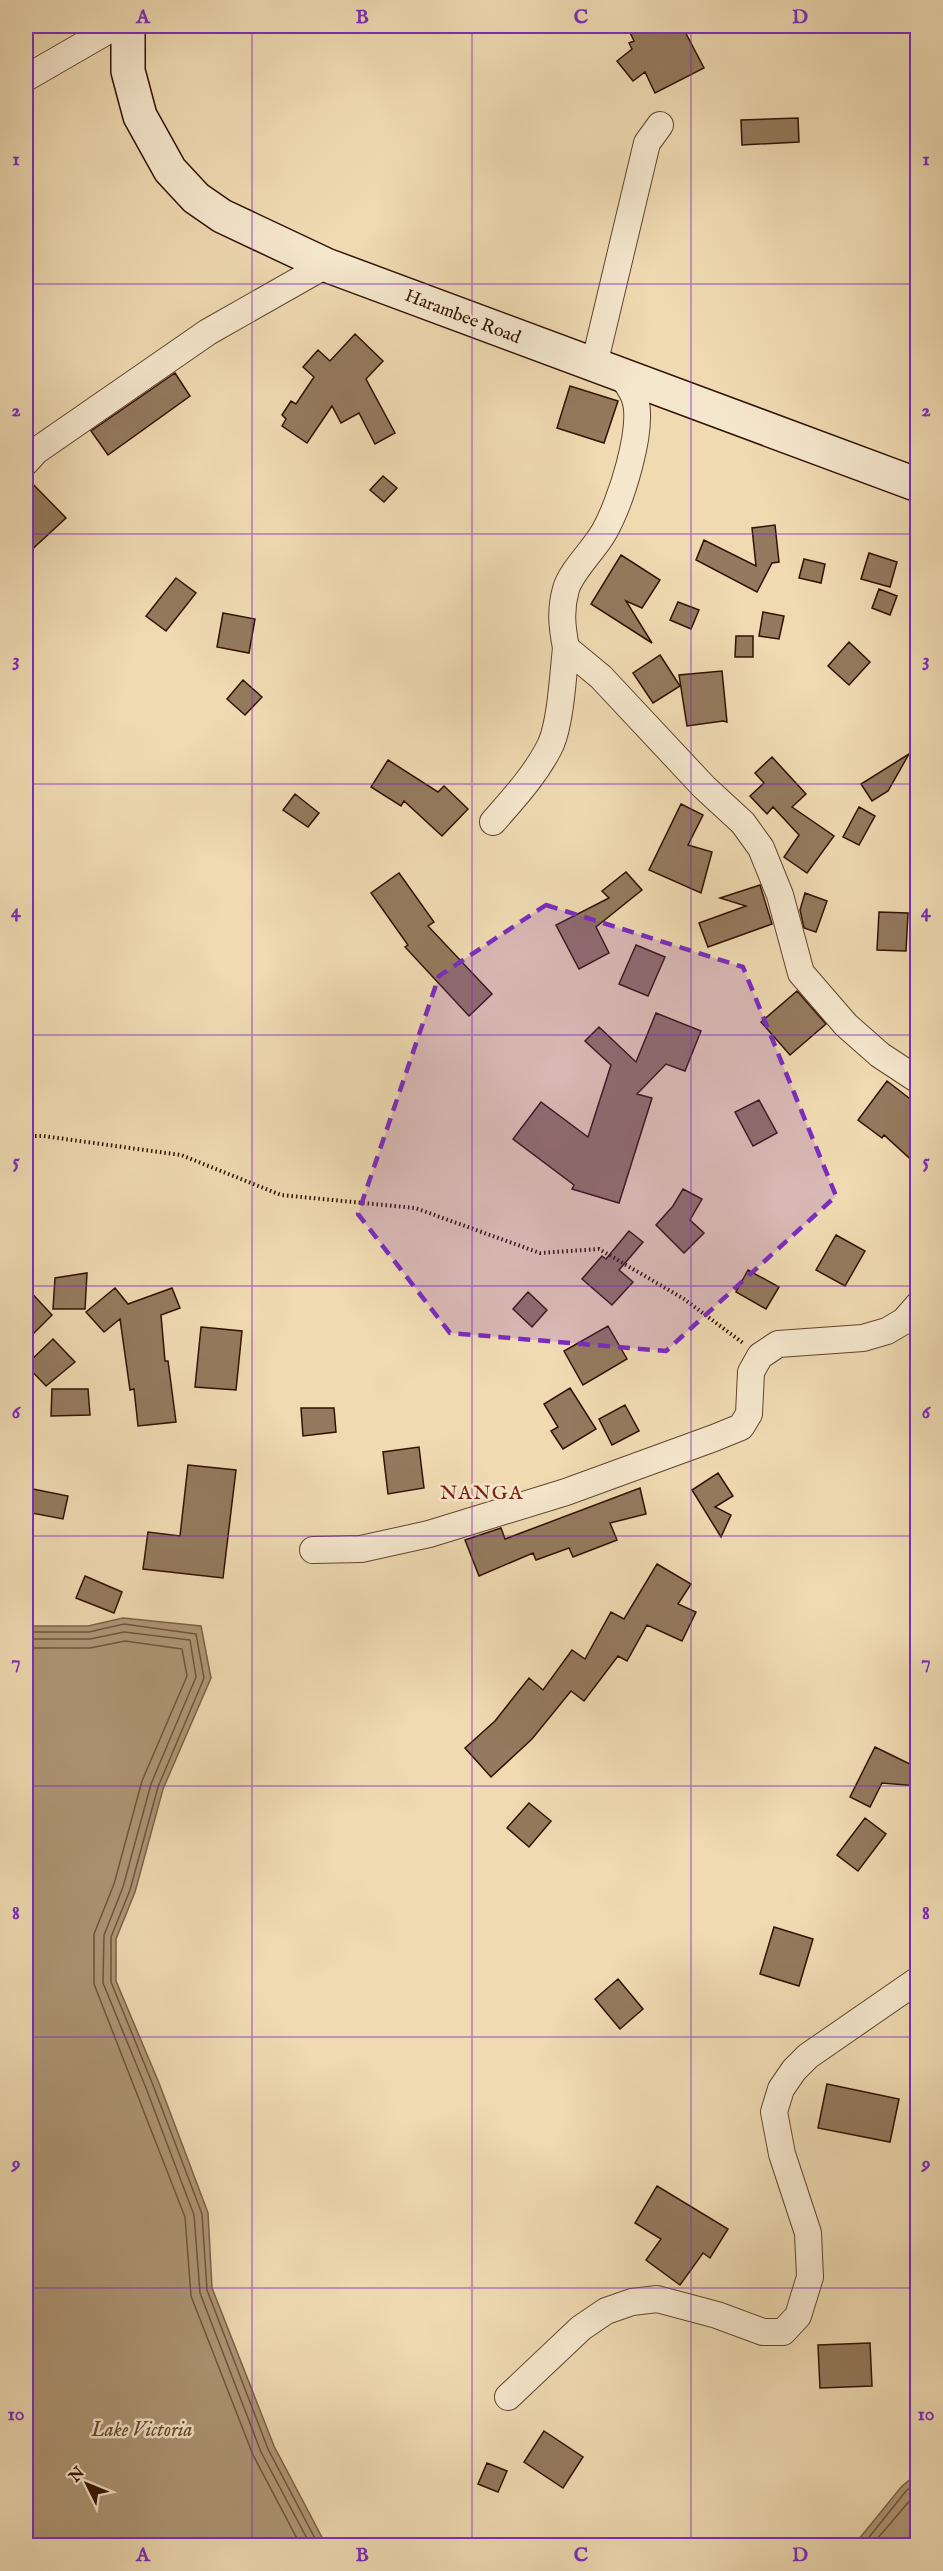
<svg xmlns="http://www.w3.org/2000/svg" width="943" height="2571" font-family="'IM FELL English',serif">
<rect width="100%" height="100%" fill="#efdab2"/>
<filter id="stains"><feTurbulence type="fractalNoise" baseFrequency=".00333" numOctaves="4"/><feColorMatrix values="0 0 0 0 .2 0 0 0 0 .09 0 0 0 0 .02 0 0 0 .5 -.17"/></filter>
<radialGradient id="worn" r=".72"><stop offset=".6" stop-color="#630" stop-opacity="0"/><stop offset="1" stop-color="#630" stop-opacity=".3"/></radialGradient>
<path fill="#ae9676" stroke="#7c6148" stroke-width="1.5" d="M123,1618l78,8 10,52 -48,111 -28,103 -19,47v42l43,102 49,130 4,75 62,158 52,99h-300v-919h62z
M917,2474v71h-63l48,-59z"/>
<g fill="none" stroke-linecap="round" stroke-linejoin="round">
<path stroke="#70543c" stroke-width="1.5" d="M26,1632h63l35,-8 72,10 8,44 -46,109 -28,103 -19,47v45l42,103 49,129 5,76 61,159 51,97
M26,1639h64l34,-7 66,8 6,37 -45,107 -28,103 -19,48 -1,48 43,105 48,127 6,78 61,159 50,94
M26,1648h64l35,-7 57,8 5,27 -45,105 -28,103 -20,50v50l91,233 6,79 62,159 48,91
M862,2546l44,-55 12,-9
M871,2546l47,-55"/>
</g>
<path fill="#947a5e" stroke="#311202" stroke-width="1.5" d="M627,26h55l22,42 -49,25 -10,-21 -12,9 -16,-20 15,-12 -3,-6 5,-2z
M798,118l1,24 -57,3 -1,-25z
M355,334l28,27 -17,18 29,54 -20,11 -16,-31 -18,10 -9,-17 -25,37 -25,-17 4,-7 -4,-4 9,-14 5,3 18,-27 -11,-10 15,-17 12,11z
M175,373l15,23 -82,59 -17,-24z
M570,386l48,15 -14,42 -47,-15z
M383,476l14,12 -13,14 -14,-12z
M26,477l40,41 -40,37z
M775,525l4,37 -7,1 -15,29 -61,-32 8,-20 52,26 -4,-38z
M869,553l28,9 -7,25 -29,-8z
M621,555l39,25 -18,28 -16,-7 26,42 -61,-39z
M804,559l21,5 -4,19 -22,-5z
M176,578l20,15 -30,38 -20,-15z
M879,589l18,7 -7,19 -18,-7z
M678,602l21,8 -8,19 -21,-9z
M763,612l21,4 -5,23 -20,-3z
M223,613l32,6 -6,34 -32,-6z
M736,636h17v21h-18z
M849,642l21,20 -21,23 -21,-19z
M660,655l20,31 -27,17 -20,-30z
M722,671l5,51 -4,-1 -36,5 -8,-51z
M243,680l19,17 -17,18 -18,-16z
M909,754l-21,37 -16,10 -11,-17z
M772,757l34,37 -14,13 42,29 -27,37 -23,-16 15,-22 -26,-28 -6,7 -17,-18 14,-13 -9,-10z
M388,760l50,32 6,-6 24,23 -26,27 -38,-35 -3,5 -30,-19z
M295,794l24,19 -11,14 -25,-17z
M681,804l22,11 -15,30 24,7 -11,41 -52,-23z
M859,807l16,9 -16,29 -16,-8z
M626,872l16,18 -46,37 13,26 -30,16 -23,-44 53,-27 -7,-7z
M399,873l35,49 -6,4 64,68 -23,22 -64,-69 3,-2 -37,-52z
M760,885l12,39 -64,23 -9,-24 47,-17 -26,-8z
M805,893l22,8 -11,31 -12,-4 -4,-18z
M879,912l29,1 -2,38 -29,-1z
M636,945l29,12 -17,39 -29,-12z
M797,991l29,33 -36,31 -29,-33z
M656,1013l45,18 -16,40 -19,-7 -29,30 15,4 -33,105 -47,-14 2,-4 -61,-46 28,-37 47,35 23,-72 -26,-24 14,-14 37,35z
M887,1081l31,24v61l-34,-31 -2,3 -24,-18z
M759,1100l18,33 -24,13 -18,-34z
M683,1189l19,10 -12,21 14,13 -20,20 -28,-28 17,-19z
M629,1231l14,11 -24,28 14,12 -21,23 -30,-26 20,-23 4,3z
M836,1235l29,16 -20,35 -29,-16z
M748,1270l31,17 -13,22 -30,-17z
M87,1273l-2,36h-32l2,-31z
M26,1287l26,28 -26,26z
M115,1288l13,16 44,-16 8,20 -19,7 4,46h3l8,61 -38,4 -4,-37 -4,1 -10,-71 -16,13 -18,-20z
M528,1292l19,18 -15,17 -19,-18z
M608,1326l19,33 -44,26 -19,-34z
M201,1327l41,4 -6,59 -41,-3z
M53,1339l22,23 -29,24 -20,-21z
M570,1388l26,41 -33,20 -12,-18 7,-4 -14,-23z
M52,1389h36l2,26 -39,1z
M625,1405l14,26 -27,14 -13,-26z
M301,1408h33l2,24 -33,4z
M419,1447l5,41 -36,6 -5,-42z
M188,1465l48,5 -13,108 -80,-9 5,-37 32,4z
M718,1473l15,23 -18,11 16,8 -10,22 -29,-47z
M28,1488l40,8 -5,23 -37,-7z
M640,1488l6,26 -36,9 7,17 -44,17 -4,-9 -33,12 -3,-7 -54,23 -14,-36 36,-12 4,11z
M657,1564l34,20 -13,20 18,8 -14,29 -35,-16 -20,36 -9,-5 -34,45 -13,-10 -39,48 -41,38 -26,-29 30,-27 34,-43 14,12 29,-40 13,9 26,-47 13,7z
M85,1576l37,16 -8,21 -38,-15z
M875,1747l43,21v18l-36,-3 -12,24 -20,-10z
M529,1803l22,18 -22,26 -22,-19z
M865,1818l21,16 -28,37 -21,-16z
M774,1927l39,12 -14,47 -39,-12z
M618,1979l25,30 -23,20 -25,-30z
M827,2084l72,15 -9,43 -72,-14z
M657,2186l71,43 -18,29 -7,-5 -23,32 -34,-25 15,-21 -26,-16z
M870,2343l2,43 -52,2 -2,-43z
M544,2431l39,26 -20,31 -39,-26z
M487,2463l20,8 -9,21 -20,-8z"/>
<g fill="none" stroke-linecap="round" stroke-linejoin="round">
<g stroke="#60442e" stroke-width="28">
<path id="minor" d="M26,78l90,-52
M594,365l53,-222 13,-18
M622,376c4,6 9,13 12,20 12,30 -14,108 -30,136 -10,18 -33,39 -38,57 -6,21 -4,38 0,59l35,29 103,110 39,36 18,25 19,47 21,78 45,52 34,30 38,25
M26,462l10,-11 172,-119 118,-67
M493,822c21,-24 44,-49 58,-78 10,-24 12,-70 15,-96
M313,1550l48,-1 68,-15 137,-42 148,-54 27,-11 8,-13 2,-42 9,-16 18,-12 85,-6 24,-7 17,-10 14,-16
M508,2397l73,-69 25,-17 26,-9 25,-3 60,16 46,17h20l15,-16 12,-39 -2,-44 -26,-79 -8,-42 7,-23 13,-19 14,-14 110,-76"/>
</g>
<g stroke="#311202" stroke-width="36">
<path id="secondary" d="M128,26v45l12,45 30,54 26,28 26,18 104,49 592,220"/>
</g>
<path stroke="#311202" stroke-width="4" stroke-dasharray="1.5 3" stroke-linecap="butt" d="M26,1136h17l138,19 100,40 134,13 125,45 59,-4 85,50 59,44"/>
<use href="#minor" stroke="#f5e7cd" stroke-width="26"/>
<use href="#secondary" stroke="#f5e7cd" stroke-width="33"/>
</g>
<path fill="#7b2cbf" fill-opacity="0.2" stroke="#7b2cbf" stroke-width="4.5" stroke-dasharray="12 8" stroke-linejoin="round" d="M546,905l197,62 93,229 -170,155 -216,-18 -92,-119 81,-238z"/>
<path fill="none" stroke="#7b2cbf" stroke-width="1.5" stroke-opacity="0.55" d="M252,26v2520M472,26v2520M691,26v2520M26,284h892M26,534h892M26,784h892M26,1035h892M26,1286h892M26,1536h892M26,1786h892M26,2037h892M26,2288h892"/>
<g text-anchor="middle" stroke-width="5" stroke-linejoin="round" paint-order="stroke">
<g font-size="18" fill="#311202" stroke="#f5e7cd">
<text transform="translate(463 316) rotate(21)" y="6">Harambee Road</text>
</g>
<g font-size="20" letter-spacing="1.5" fill="#7a1f14" stroke="#f5e7cd">
<text x="482" y="1499">NANGA</text>
</g>
<g font-size="20" font-style="italic" fill="#634730" stroke="#f5e7cd">
<text x="142" y="2436">Lake Victoria</text>
</g>
</g>
<rect width="943" height="2571" fill="none" stroke="#efdab2" stroke-width="66"/>
<g transform="translate(87 2484) rotate(313)" stroke="#f5e7cd" stroke-width="4.5" paint-order="stroke">
<path d="M0-4.5L10 22L0 15L-10 22Z" fill="#311202"/>
<text y="-9" font-size="16" font-weight="bold" text-anchor="middle" fill="#311202">N</text>
</g>
<rect x="33" y="33" width="877" height="2505" fill="none" stroke="#7b2cbf" stroke-width="2"/>
<g font-size="20" text-anchor="middle" font-weight="bold" fill="#7b2cbf">
<text x="143" y="23">A</text>
<text x="362" y="23">B</text>
<text x="581" y="23">C</text>
<text x="800" y="23">D</text>
<text x="16" y="165">1</text>
<text x="926" y="165">1</text>
<text x="16" y="416">2</text>
<text x="926" y="416">2</text>
<text x="16" y="666">3</text>
<text x="926" y="666">3</text>
<text x="16" y="917">4</text>
<text x="926" y="917">4</text>
<text x="16" y="1167">5</text>
<text x="926" y="1167">5</text>
<text x="16" y="1418">6</text>
<text x="926" y="1418">6</text>
<text x="16" y="1668">7</text>
<text x="926" y="1668">7</text>
<text x="16" y="1919">8</text>
<text x="926" y="1919">8</text>
<text x="16" y="2169">9</text>
<text x="926" y="2169">9</text>
<text x="16" y="2420">10</text>
<text x="926" y="2420">10</text>
<text x="143" y="2561">A</text>
<text x="362" y="2561">B</text>
<text x="581" y="2561">C</text>
<text x="800" y="2561">D</text>
</g>
<rect width="100%" height="100%" filter="url(#stains)"/>
<rect width="100%" height="100%" fill="url(#worn)"/>
</svg>
